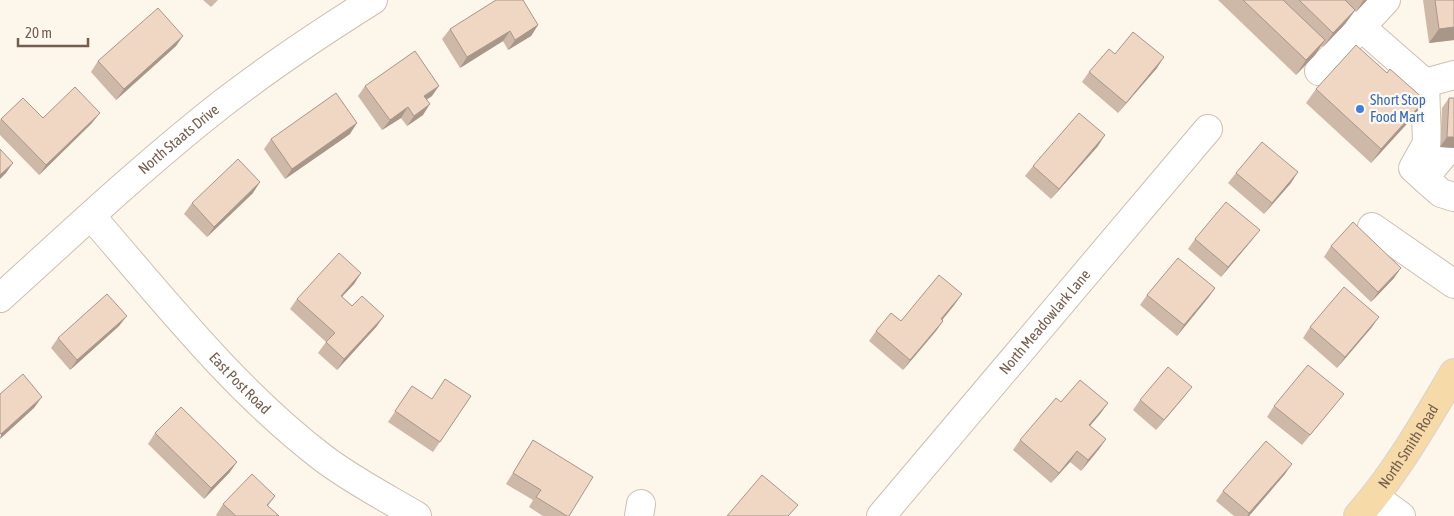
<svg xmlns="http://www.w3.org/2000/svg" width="1454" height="516" font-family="'Asap Condensed',sans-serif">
<rect width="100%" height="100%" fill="#fcf6eb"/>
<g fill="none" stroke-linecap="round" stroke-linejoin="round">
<g stroke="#cebfb1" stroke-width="30">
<g id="minor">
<path d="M1332,0l29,27 25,-27"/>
<path d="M1319,71l42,-44 64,56 29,-8"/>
<path d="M1449,148l-25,30 17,15 13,4"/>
<path d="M1424,178l-11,-10 14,-25 -2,-60"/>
<path id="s1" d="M91,216c73,84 143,174 232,242 29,22 62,39 94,58"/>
<path d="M1372,227l82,57"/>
<path id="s2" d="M0,298c73,-66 145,-134 223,-195 48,-37 99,-71 150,-103"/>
<path d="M1375,497l26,19"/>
<path d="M639,516l2,-12"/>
<path id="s3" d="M881,516l327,-387"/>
</g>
</g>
<g stroke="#d9d2ce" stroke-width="30">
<g id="major">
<path id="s4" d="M1358,516c38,-43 67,-94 96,-143"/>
</g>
</g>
<use href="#minor" stroke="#fff" stroke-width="28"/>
<use href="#major" stroke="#f6dba8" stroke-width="28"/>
</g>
<path fill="#ceb9a9" d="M203,0h15l-7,7z
M1218,0h149l-11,12 -1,-1 -10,13 -22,23 -2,-1 -6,9 -19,20z
M1423,0h31v40l-25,3z
M538,25l-7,11 -23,14 -5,-9 -43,27 -18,-29 8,-10z
M176,46l-60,54 -25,-28 7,-11z
M1115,54l42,14 -39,45 -36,-31 7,-10z
M1387,73l28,42 -44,48 -65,-60 10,-14z
M365,86l67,10 -5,3 -4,16 -16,11 -6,-8 -19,12 -24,-34z
M1449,98h5v50l-14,-1 2,-39z
M43,118l49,5 -53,52 -39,-40v-15l1,-1z
M350,134l-65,45 -21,-30 7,-10z
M1098,146l-47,53 -26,-23 8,-10z
M1236,173l55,10 -27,31 -36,-31z
M253,193l-46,44 -23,-23 8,-11z
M1195,239l57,1 -31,37 -33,-28z
M1331,246l63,32 -23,24 -47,-45z
M361,273l-7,11 -12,13 35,29 -40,44 -19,-17 8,-11 -36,-33 7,-10z
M1215,288l-7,10 -31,38 -37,-31 7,-10z
M955,304l-13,16 1,1 -7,10 -33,39 -34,-29 7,-10 25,-10z
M119,326l-49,44 -19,-22 7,-10z
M1310,327h62l-35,41 -34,-30z
M412,386l19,13 40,-3 -38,56 -45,-30z
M1184,397l-28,33 -23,-20 7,-10z
M1061,402l47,1 -8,11 -10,12 16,13 -7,10 -18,22 -11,-9 -19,21 -38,-33 7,-10z
M1336,404l-34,41 -35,-28 7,-11z
M155,433l75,39 -26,27 -56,-55z
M533,440l36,76h-26l-14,-9 4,-7 -27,-16z
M1285,474l-36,42h-15l-18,-15 7,-10z
M275,496l-7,10 11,10h-62l-1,-1 7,-11z"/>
<path fill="#a89689" d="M1364,0h3l-11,12 7,-11z
M1355,10l-10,14 -22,23 10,-14z
M538,25l-7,11 -23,14 7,-10z
M1454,27v13l-25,3 10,-14z
M510,31l-7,10 -43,27 7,-11z
M183,36l-7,10 -60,54 8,-11z
M1325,40l-10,15 -19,20 10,-15z
M1164,57l-7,11 -39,45 8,-10z
M439,86l-7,10 -15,10 7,-10z
M1425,100l-10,15 -44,48 10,-14z
M430,104l-7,11 -16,11 7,-10z
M408,107l-7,11 -19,12 8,-10z
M100,113l-8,10 -53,52 7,-10z
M357,123l-7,11 -65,45 7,-10z
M1105,135l-7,11 -47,53 8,-10z
M1447,137h7v11l-14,-1z
M13,163l-7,10 -6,6v-4z
M1298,172l-7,11 -27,31 8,-11z
M260,182l-7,11 -46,44 7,-10z
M1260,230l-8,10 -31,37 7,-10z
M1401,268l-7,10 -23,24 7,-10z
M361,273l-7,11 -21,22 8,-10z
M1215,288l-7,10 -31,38 7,-11z
M962,294l-7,10 -21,26 7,-11z
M127,316l-8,10 -49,44 7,-10z
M384,316l-7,10 -40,44 7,-11z
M1379,317l-7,10 -35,41 8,-11z
M943,321l-7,10 -33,39 7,-10z
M1192,387l-8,10 -28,33 8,-10z
M42,397l-8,11 -34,31 1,-5z
M1108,403l-8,11 -18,21 7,-10z
M1106,439l-7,10 -18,22 7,-11z
M1077,451l-7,11 -19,21 8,-10z
M237,462l-7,10 -26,27 7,-11z
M1292,464l-7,10 -36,42h-2z"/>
<path fill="#f0d7c4" stroke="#a89689" d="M496,0h27l15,25 -23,15 -5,-9 -43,26 -17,-28z
M1243,0h40l42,40 -19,20z
M1299,0h46l10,10 -22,23z
M1435,0h19v27l-15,2z
M158,8l25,28 -59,53 -26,-28z
M1133,32l31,25 -38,46 -37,-31 20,-23 6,5z
M1356,45l31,28 3,-4 35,31 -44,49 -65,-60z
M415,51l24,35 -15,10 6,8 -16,12 -6,-9 -18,13 -25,-34z
M75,87l25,26 -54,52 -45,-46 22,-21 20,20z
M336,93l21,30 -65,46 -21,-30z
M1449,98h5v39h-7z
M1079,113l26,22 -46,54 -26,-23z
M1262,142l36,30 -26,31 -36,-30z
M0,149l13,14 -13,12z
M238,159l22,23 -46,45 -22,-24z
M1226,202l34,28 -32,37 -33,-28z
M1353,222l48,46 -23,24 -47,-46z
M339,253l22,20 -20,23 11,10 10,-10 22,20 -40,43 -18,-17 9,-9 -38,-34z
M1178,258l37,30 -31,37 -37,-30z
M939,275l23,19 -21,25 2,2 -33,39 -34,-29 15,-18 10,8z
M1344,287l35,30 -34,40 -35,-30z
M107,294l20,22 -50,44 -19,-22z
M1308,365l36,29 -34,41 -36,-29z
M1168,367l24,20 -28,33 -24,-20z
M23,374l19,23 -41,37 -1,-1v-39z
M445,379l26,17 -31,46 -45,-31 17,-25 20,13z
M1080,380l28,23 -19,22 17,14 -18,21 -11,-9 -18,22 -39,-33 36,-42 5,4z
M181,407l56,55 -26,26 -56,-55z
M533,440l60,37 -24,39h-2l-31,-19 5,-7 -28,-17z
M1266,441l26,23 -43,49 -26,-22z
M252,474l23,22 -8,9 12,11h-43l-13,-12z
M762,475l36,30 -10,11h-61z"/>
<circle fill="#3f7fe0" stroke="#fefaf2" stroke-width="2" cx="1360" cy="109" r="5"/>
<g text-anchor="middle" stroke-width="4.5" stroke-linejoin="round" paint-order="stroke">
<g font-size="15" fill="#366cbe" stroke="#fefaf2" text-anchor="start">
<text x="1370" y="105">Short Stop<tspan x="1370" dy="17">Food Mart</tspan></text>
</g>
<g font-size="15" fill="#765e4f" stroke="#fefaf2">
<text dy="5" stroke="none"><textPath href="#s2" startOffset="239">North Staats Drive</textPath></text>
<text dy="5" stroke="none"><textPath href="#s3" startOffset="254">North Meadowlark Lane</textPath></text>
<text dy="5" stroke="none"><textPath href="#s1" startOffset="224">East Post Road</textPath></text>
<text dy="5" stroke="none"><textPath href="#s4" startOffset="86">North Smith Road</textPath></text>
</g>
</g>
<path d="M18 38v8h70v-8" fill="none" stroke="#765e4f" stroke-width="2.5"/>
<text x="25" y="38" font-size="15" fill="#765e4f" stroke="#fefaf2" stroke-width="4" paint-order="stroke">20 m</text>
</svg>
